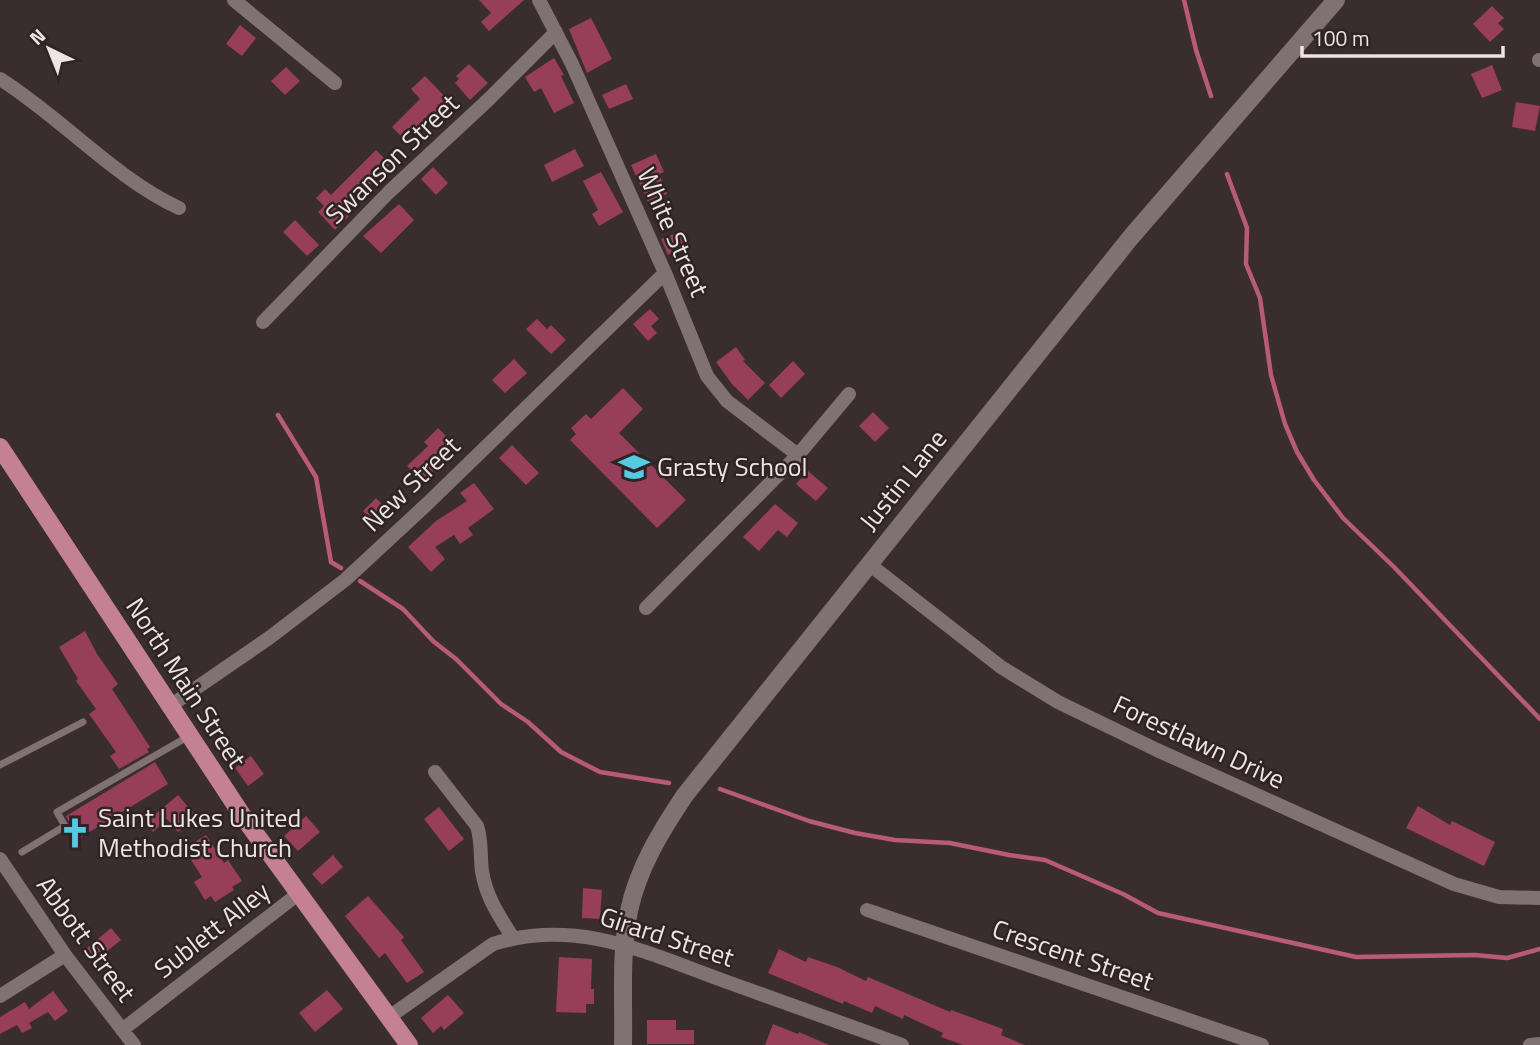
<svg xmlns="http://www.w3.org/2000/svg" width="1540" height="1045" font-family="'Titillium Web',sans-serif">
<rect width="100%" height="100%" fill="#3a2d30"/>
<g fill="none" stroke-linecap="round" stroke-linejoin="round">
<path stroke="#b75b77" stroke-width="4.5" d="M1184,0l12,50 15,46
M1227,174l20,54 -1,36 14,34 11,77 14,49 12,28 17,28 29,38 51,49 146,152
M278,415l38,62 15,85 10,6
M360,581l43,28 30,32 23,18 45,45 27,18 33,30 39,20 69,11
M720,789l89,32 46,12 40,7 55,3 59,12 36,5 78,34 35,19 198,44 119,-2 32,3 33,-9"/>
</g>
<path fill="#973e5b" d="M479,0h45l-35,31 -8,-9 10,-9z
M1492,6l12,12 -6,5 6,6 -14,13 -17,-18z
M591,18l21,41 -25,14 -18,-44z
M240,25l16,13 -14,18 -16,-12z
M554,58l10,17 -3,1 13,27 -20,10 -13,-25 -7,4 -9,-15z
M469,64l19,19 -18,17 -15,-17 4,-4 -3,-3z
M1492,65l10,25 -20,8 -11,-24z
M286,67l14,14 -15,14 -14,-14z
M425,76l24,25 -13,13 -3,-3 -29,28 -12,-12 28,-28 -9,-10z
M626,84l7,15 -24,10 -7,-14z
M1516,102l24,4 -5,25 -23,-4z
M575,149l9,17 -32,16 -8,-17z
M376,150l14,14 -45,45 5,6 -15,15 -17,-18 6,-6 -8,-8 9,-9 6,6z
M656,154l8,18 -5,2 8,20 -19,8 -17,-37z
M433,167l15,16 -12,12 -15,-16z
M601,172l22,40 -24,14 -7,-12 6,-4 -15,-29z
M399,204l15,16 -33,33 -18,-17z
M295,220l24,25 -12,11 -24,-24z
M684,230l6,16 -22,9 -7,-16z
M650,309l9,10 -8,7 6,7 -9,8 -15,-17z
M537,319l10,10 4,-4 15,15 -15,14 -25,-25z
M736,347l9,13 -2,1 22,22 -17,17 -16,-16 -16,-22z
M514,359l13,14 -22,20 -13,-13z
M793,361l12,13 -24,24 -12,-13z
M623,388l20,21 -24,24 67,67 -29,28 -87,-88 6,-6 -5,-6 15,-14 5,5z
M873,412l16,16 -14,14 -16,-16z
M438,428l17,17 -20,19 3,3 -15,14 -16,-15 21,-20 -4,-4z
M512,445l27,28 -13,12 -27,-27z
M808,471l20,17 -12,13 -20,-17z
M474,483l20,26 -26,19 5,7 -13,9 -6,-9 -19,12 10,12 -14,13 -23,-25 28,-26 31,-20 -7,-8z
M376,498l16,16 -14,13 -15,-16z
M775,504l23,19 -11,14 -9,-7 -19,21 -16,-14z
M85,631l12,23 21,30 -6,5 38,58 -3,2 2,3 -30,17 -9,-13 6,-4 -27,-38 7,-5 -20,-28 2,-2 -19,-32z
M251,756l13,18 -16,12 -13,-18z
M155,762l13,22 -90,55 -12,-23z
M178,795l18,21 -18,16 -11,-13 -14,13 -8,-9z
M1418,806l32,19 2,-4 43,21 -11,24 -78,-38z
M439,807l25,32 -15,12 -25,-32z
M306,816l14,16 -22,19 -14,-15z
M206,835l18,28 4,-3 14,21 -10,6 2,3 -19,12 -4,-6 -6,4 -11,-18 8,-5 -11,-17 4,-3 -7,-11z
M333,855l10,12 -21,18 -10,-11z
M583,888l19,2 -2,29 -18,-1z
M368,896l36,41 -3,3 23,32 -17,11 -22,-30 -6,5 -34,-42z
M111,928l10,12 -25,20 -9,-12z
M779,949l27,13 2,-5 29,10 29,14 2,-4 82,35 1,-2 52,19 -2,6 24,10h-62l-22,-8 2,-4 -39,-18 -1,4 -28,-13 -3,7 -28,-12 -1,3 -75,-31z
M559,957l33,2 -1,30h3v15h-8v9l-30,-1z
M327,990l16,19 -28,23 -16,-19z
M53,991l15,20 -13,10 -7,-9 -19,11 3,5 -10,5 -5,-8 -17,9v-17l25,-15 4,7z
M448,995l16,18 -20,17 -3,-4 -8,7 -12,-15z
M647,1020h29v10h18v14h-47z
M773,1024l25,10 1,-2 30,13h-64z"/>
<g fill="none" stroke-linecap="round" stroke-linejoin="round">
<path stroke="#807174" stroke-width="7" d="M0,765l83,-43
M22,852l43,-26 -8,-14 132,-76"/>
<path stroke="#807174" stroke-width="14" d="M234,0l101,83
M539,0l33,64 93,209 42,103 20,25 71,54
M1539,60h1
M0,79c62,39 113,98 179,129
M263,322l126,-130 99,-92 68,-68
M869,564l132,103 57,35 99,48 297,134 45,13 41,1
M646,608l152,-153 51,-61
M170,706l99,-68 76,-58 83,-77 237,-230
M435,772l42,54c5,15 3,30 5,45 4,26 17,45 31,67
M0,859l65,96 69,90
M867,910l395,135
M0,996l65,-41
M389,1017l104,-73c87,-27 158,11 237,39 58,21 115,41 172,62
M122,1030l176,-136
M1530,1045l10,-1"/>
<path stroke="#807174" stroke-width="18" d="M623,1045c1,-44 -3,-91 6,-134 9,-43 32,-80 56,-116l446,-558 205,-237"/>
<path stroke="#c58194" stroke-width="18" d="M0,447l244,371 165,227"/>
</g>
<defs>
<g id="school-bare" transform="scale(2.415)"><path d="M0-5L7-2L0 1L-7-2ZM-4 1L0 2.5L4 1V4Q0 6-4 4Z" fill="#55cae0" stroke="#2f2326" stroke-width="2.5" paint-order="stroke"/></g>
<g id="church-bare" transform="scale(2.415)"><path d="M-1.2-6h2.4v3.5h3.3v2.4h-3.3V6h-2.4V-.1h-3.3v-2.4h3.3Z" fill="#55cae0" stroke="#2f2326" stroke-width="2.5" paint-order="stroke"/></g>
</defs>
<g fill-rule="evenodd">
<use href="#school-bare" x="634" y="467"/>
<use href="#church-bare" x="75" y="833"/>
</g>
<g text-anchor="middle" stroke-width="5" stroke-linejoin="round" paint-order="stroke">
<g font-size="26" fill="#ede4e6" stroke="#2f2326">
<text transform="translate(392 159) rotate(-44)" y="9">Swanson Street</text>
<text transform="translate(673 232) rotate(66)" y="9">White Street</text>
<text transform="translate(903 480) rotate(-51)" y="9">Justin Lane</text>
<text transform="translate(411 484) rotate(-44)" y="9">New Street</text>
<text transform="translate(186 683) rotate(57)" y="9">North Main Street</text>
<text transform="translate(1199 742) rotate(25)" y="9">Forestlawn Drive</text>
<text transform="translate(212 930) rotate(-38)" y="9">Sublett Alley</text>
<text transform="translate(667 937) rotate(18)" y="9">Girard Street</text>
<text transform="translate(86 939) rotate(54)" y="9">Abbott Street</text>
<text transform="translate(1073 955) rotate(19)" y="9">Crescent Street</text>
</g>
<g font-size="26" fill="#ede4e6" stroke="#2f2326" text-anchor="start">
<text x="657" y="476">Grasty School</text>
<text x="98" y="827">Saint Lukes United<tspan x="98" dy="30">Methodist Church</tspan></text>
</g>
</g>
<g transform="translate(49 49) rotate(317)" stroke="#2f2326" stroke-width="5" paint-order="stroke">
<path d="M0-5L12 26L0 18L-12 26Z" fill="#ede4e6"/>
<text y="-10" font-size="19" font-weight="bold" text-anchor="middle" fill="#ede4e6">N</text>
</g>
<path d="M1302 46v10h201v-10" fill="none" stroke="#ede4e6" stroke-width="3.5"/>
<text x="1312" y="46" font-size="21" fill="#ede4e6" stroke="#2f2326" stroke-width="5" paint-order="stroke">100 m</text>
</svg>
